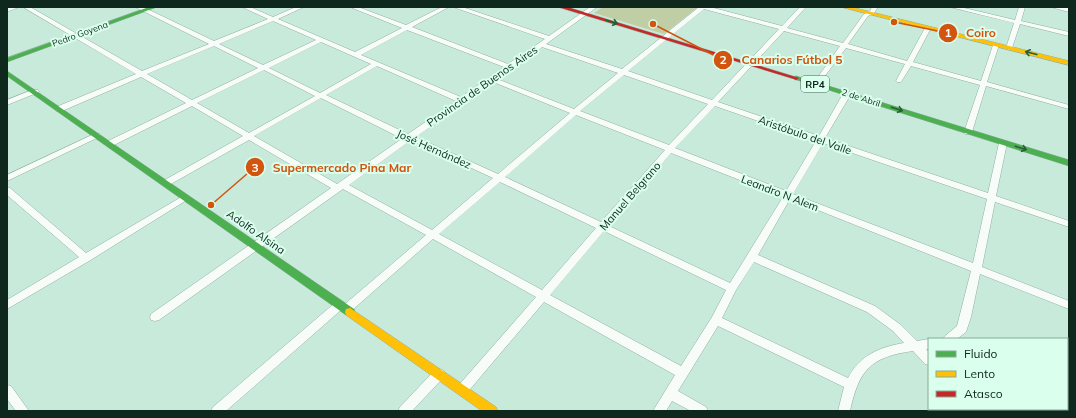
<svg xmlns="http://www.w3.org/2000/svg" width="1076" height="418" font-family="Mulish,sans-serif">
<rect width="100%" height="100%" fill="#c7eada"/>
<path fill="#c0cea6" d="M603,7h95l-34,27 -70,-21z"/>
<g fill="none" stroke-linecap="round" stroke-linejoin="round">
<g stroke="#92aea1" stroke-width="1">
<path id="street" d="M10,7h9l-12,5v-4z
M23,7h7l112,64 67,-27 -74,-37h8l71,34 54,-22 -26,-12h8l23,10 23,-10h8l-26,12 77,33 47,-24 -52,-21h8l48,18 36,-18h7l-37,20 96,37 37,-25 -92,-32h9l87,29 41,-29h7l-51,37 76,25 77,-62h11l72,19 18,-19h6l-19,21 56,15 21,-29 6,-3 2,-4h6l-4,6 -6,3 -20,28 59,17 18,-33 5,-1 1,1 -18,34 68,19 12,-36 5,-1 1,1 -12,37 82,23v4l-83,-23 -14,46 -4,2h-3l-1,-2 16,-47 -69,-19 -10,16h-4l-1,-1 9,-17 -59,-16 -28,37h-4l-1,-1 27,-38 -56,-15 -66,71 101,34 25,-44h6l1,2 -26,44 163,55 11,-50 1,-2h6l1,2 -11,53 73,25v6l-74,-25 -13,65 87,34v8l-89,-35 -9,43 -5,15 -9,7h-14l2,-3 12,-10 14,-55 -181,-72 -32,56 117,51 26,19 16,16 12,-2v10h-3l3,3v13l-4,-1 -12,-13c-43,6 -54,19 -63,60h-12l6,-24 -126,-61 -40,65 28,16 2,4h-17l-19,-10 -6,10h-13l22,-36 -131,-73 -78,92 -4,1 -4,-1 -2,-4 2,-4 78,-89 -103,-58 -83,73 -4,1 -5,-3 -115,101h-15l2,-4 123,-105 4,-1 5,3 81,-69 -83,-46 -184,131 -4,1 -4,-1 -1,-3 1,-3 180,-126 -82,-48 -80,45h-6l-1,-2 1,-2 80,-45 -51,-30 -80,40h-6l-1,-2 1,-2 80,-39 -45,-26 -79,34h-6v-4l80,-33zM704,9l75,20 -67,71 -84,-29zM273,21l43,19 -53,25 -44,-21zM407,30l97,37 -43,30 -100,-42zM321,42l50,22 -51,29 -51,-25zM214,46l44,22 -66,32 -45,-26zM542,47l76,26 -44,36 -77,-30zM377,66l79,35 -48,33 -82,-39zM264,70l51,26 -66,37 -52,-30zM624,75l84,29 -39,41 -89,-34zM493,82l77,31 -72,61 -82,-37zM321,98l78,39 4,1 -66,46 -83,-48zM715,106l101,35 -30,50 -111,-43zM576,115l89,35 -64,72 -96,-45zM411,140l82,38 -61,52 -83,-45zM823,143l164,56 -14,64 -180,-69zM671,153l112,44 -53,86 -121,-57zM500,182l96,46 -54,62 -103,-56zM604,231l122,59 -14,27 -31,49 -131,-71zM754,262l113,50 26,19 11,12c-24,4 -44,12 -56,35l-126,-60 14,-28z
M950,7h10l55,13 4,-13h6l-4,14 48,11v4l-49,-12 -8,24 -3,2 -3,-2 8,-25z
M1053,7l16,1v4l-15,-4z
M32,90h6l1,2 -32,13v-5z
M94,134h6l1,2 -94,45v-6z
M7,187l3,1 76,65 97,-57h6l1,2 -101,63 -82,48v-9l72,-43 -72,-62z
M439,369l4,1 2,4 -2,4 -31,33h-14l2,-4 35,-37z
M7,385l4,1 18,25h-13l-9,-12z
M1000,409h15l1,2h-15z"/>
</g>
<g stroke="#92aea1" stroke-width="1">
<path id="fast" d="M149,7h8l-150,55v-4z
M7,71l347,238 1,3 -1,3 -4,1 -4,-1 -339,-239z
M796,76l273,84v6l-275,-87 -1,-1z"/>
</g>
<g stroke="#92aea1" stroke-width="1">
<path id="slow" d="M841,7h10l218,54v4z
M350,308l146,99 2,4h-16l-136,-96 -1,-3 1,-3z"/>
</g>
<g stroke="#92aea1" stroke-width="1">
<path id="jam" d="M558,7h9l232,71 -3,2 -2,-1z"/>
</g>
<use href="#street" fill="#f7fcf9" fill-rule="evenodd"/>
<use href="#fast" fill="#4caf50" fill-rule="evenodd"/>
<use href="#slow" fill="#ffc107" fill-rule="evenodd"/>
<use href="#jam" fill="#c62828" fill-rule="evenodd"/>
</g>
<defs><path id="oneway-shaft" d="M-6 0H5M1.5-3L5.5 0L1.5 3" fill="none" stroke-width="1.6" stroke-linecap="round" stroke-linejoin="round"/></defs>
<g stroke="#275e32">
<use href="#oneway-shaft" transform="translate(612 22) rotate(17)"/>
<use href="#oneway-shaft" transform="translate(1031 53) rotate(-166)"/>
<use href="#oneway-shaft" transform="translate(897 109) rotate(18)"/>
<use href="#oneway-shaft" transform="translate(1021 148) rotate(17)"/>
</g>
<g text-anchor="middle" stroke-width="4" stroke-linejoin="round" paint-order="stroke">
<g font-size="9" fill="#0f281e" stroke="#daffed">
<text transform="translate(80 34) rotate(-20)" y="3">Pedro Goyena</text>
<text transform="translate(861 98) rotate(18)" y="3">2 de Abril</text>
</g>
<rect fill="#daffed" stroke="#4c685c" stroke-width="1" x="801" y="76" width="28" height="16" rx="3"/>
<g font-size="10" font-weight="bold" fill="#0f281e">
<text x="815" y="88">RP4</text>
</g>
<g font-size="11" fill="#0f281e" stroke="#daffed">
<text transform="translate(482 86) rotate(-35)" y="4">Provincia de Buenos Aires</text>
<text transform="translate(805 135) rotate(19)" y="4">Aristóbulo del Valle</text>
<text transform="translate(434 149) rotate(24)" y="4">José Hernández</text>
<text transform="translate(780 193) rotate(21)" y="4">Leandro N Alem</text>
<text transform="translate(630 196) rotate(-49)" y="4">Manuel Belgrano</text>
<text transform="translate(256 232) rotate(35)" y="4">Adolfo Alsina</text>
</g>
</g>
<path fill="none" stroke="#d2540e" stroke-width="1.5" d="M894 22L948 33M653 24L723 60M211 205L255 167"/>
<g fill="#d2540e" stroke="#daffed" stroke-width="1.5">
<circle cx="894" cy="22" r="4"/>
<circle cx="653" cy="24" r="4"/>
<circle cx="211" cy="205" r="4"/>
<circle cx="948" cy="33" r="10"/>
<circle cx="723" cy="60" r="10"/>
<circle cx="255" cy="167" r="10"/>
</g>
<g font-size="12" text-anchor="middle" font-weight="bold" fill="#fff">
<text x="948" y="37">1</text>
<text x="723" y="64">2</text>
<text x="255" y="172">3</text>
</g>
<g font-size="12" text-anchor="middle" font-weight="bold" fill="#d2540e" stroke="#daffed" stroke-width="4" stroke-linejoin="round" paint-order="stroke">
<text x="981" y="37">Coiro</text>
<text x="792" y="64">Canarios Fútbol 5</text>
<text x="342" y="172">Supermercado Pina Mar</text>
</g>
<rect width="1076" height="418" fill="none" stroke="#0f281e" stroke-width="16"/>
<rect x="928" y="338" width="140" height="72" fill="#daffed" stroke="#89a99a"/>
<rect x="936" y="351" width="20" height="6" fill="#4caf50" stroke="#89a99a"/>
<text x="964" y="358" font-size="12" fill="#0f281e">Fluido</text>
<rect x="936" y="371" width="20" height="6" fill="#ffc107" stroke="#89a99a"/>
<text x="964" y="378" font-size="12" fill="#0f281e">Lento</text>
<rect x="936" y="391" width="20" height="6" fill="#c62828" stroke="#89a99a"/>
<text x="964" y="398" font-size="12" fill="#0f281e">Atasco</text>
</svg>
